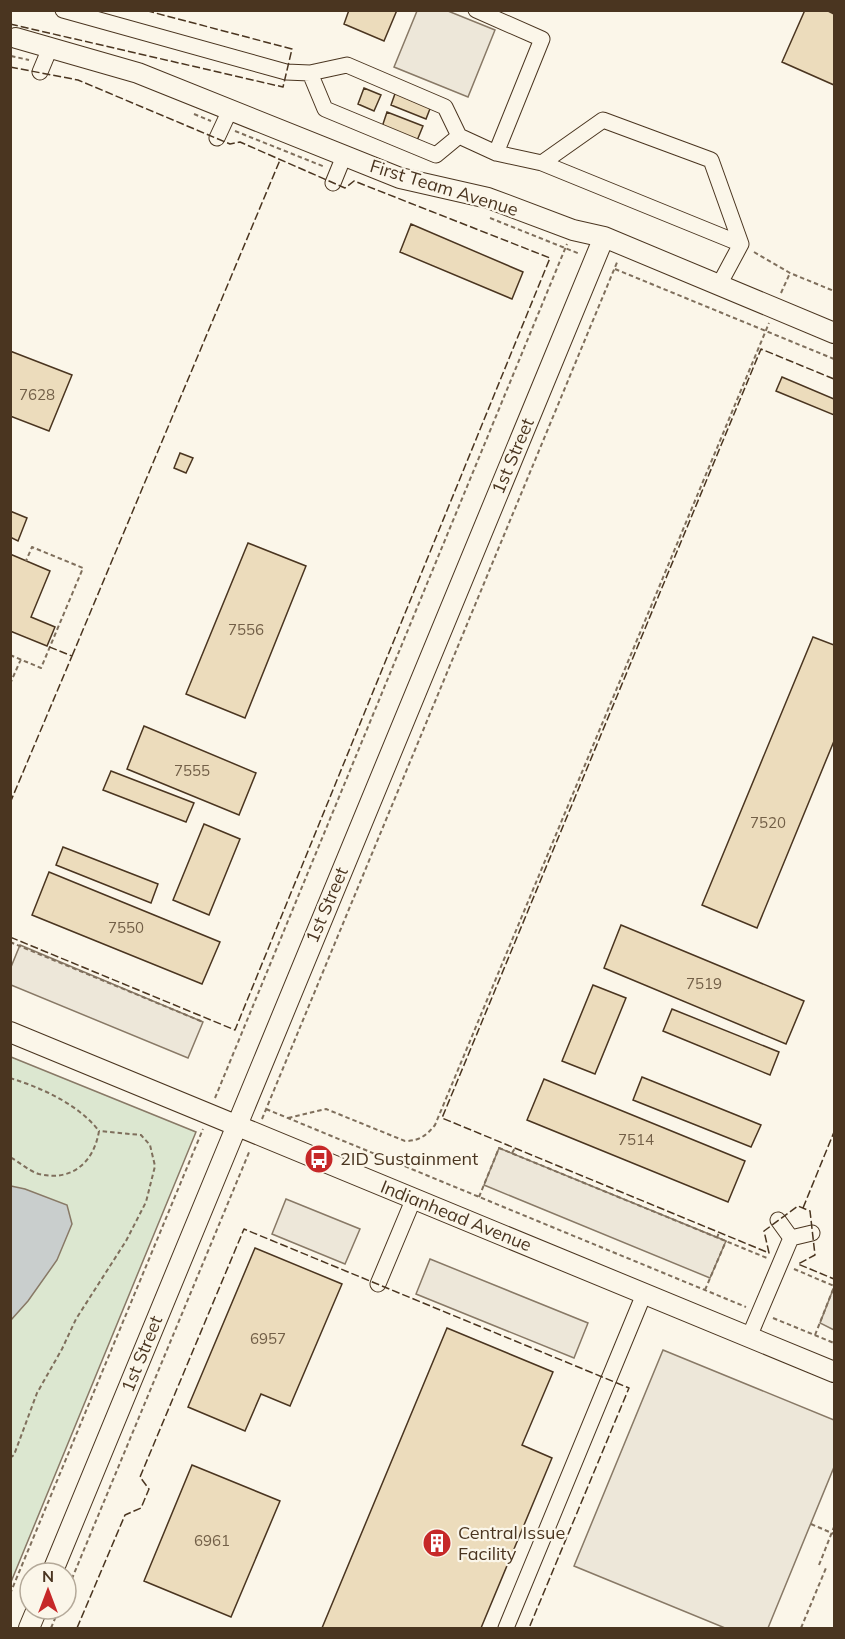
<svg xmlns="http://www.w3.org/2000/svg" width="845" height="1639" font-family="Mulish,sans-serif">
<rect width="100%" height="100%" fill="#fbf6e9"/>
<path fill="#dce7d0" stroke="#887966" stroke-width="1.5" d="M11,1057l185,75 -185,450z"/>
<path fill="#ede7d9" stroke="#887966" stroke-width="1.5" d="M417,11h31l47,19 -27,67 -74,-30z
M20,945l183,77 -15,36 -177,-73v-18z
M499,1148l227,93 -16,37 -226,-93z
M286,1199l74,30 -15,35 -73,-30z
M430,1259l158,64 -14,35 -158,-64z
M834,1287v43l-14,-7z
M663,1350l171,70v47l-66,161h-43l-151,-62z"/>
<path fill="#c9cecd" stroke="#887966" stroke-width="1.5" d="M11,1186l14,3 42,16 5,19 -15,36 -29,41 -17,19z"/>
<path fill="#ecdcbc" stroke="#4a3520" stroke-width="1.5" d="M349,10h48l-13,31 -40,-17z
M805,10h21l8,4 -2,-4h2v75l-52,-23z
M364,88l17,7 -7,16 -16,-7z
M397,88l36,13 -7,18 -35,-14z
M387,112l36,14 -7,17 -35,-13z
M411,224l112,48 -11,27 -112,-47z
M10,351l62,24 -23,56 -39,-15z
M782,377l52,22v16l-58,-24z
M180,453l13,5 -7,15 -12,-5z
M10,511l17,7 -9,23 -8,-4z
M248,543l58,23 -61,152 -59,-24z
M10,554l40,17 -19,46 24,10 -8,19 -37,-15z
M813,637l21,8v96l-77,187 -55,-23z
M144,726l112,47 -17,42 -112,-46z
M111,771l83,32 -8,19 -83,-32z
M204,824l36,15 -31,76 -36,-15z
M63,847l95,37 -7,19 -95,-38z
M49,872l171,70 -18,42 -170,-69z
M621,925l183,76 -18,43 -182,-76z
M593,985l33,13 -31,76 -33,-13z
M672,1009l107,43 -9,23 -107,-44z
M642,1077l119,48 -10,22 -118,-47z
M544,1079l201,82 -17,41 -201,-82z
M255,1248l87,36 -52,122 -29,-12 -16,37 -57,-24z
M447,1328l106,44 -31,73 30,13 -71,170h-159z
M192,1465l88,36 -49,116 -87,-36z"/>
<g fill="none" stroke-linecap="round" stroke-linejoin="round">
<g stroke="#4a3520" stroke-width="17">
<path id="minor" d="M63,10l223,62 24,1 37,-8 98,42 14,29 37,17 46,10 199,81 -22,41
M476,10l66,29 -46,114
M40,72l10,-24
M310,73l15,36 111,46 23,-19
M217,138l13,-28
M542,163l61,-43 108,40 30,84
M333,183l11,-27
M778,1220l13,18 21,-5
M378,1284l36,-86
M749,1337l42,-99
M506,1628l138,-334"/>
</g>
<g stroke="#4a3520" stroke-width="22">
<path id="major" d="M16,38l122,35 262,105 88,20 85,32 31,7 230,96
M10,1032l824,340
M52,1573l552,-1336
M29,1628l8,-19"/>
</g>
<path stroke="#7f6f5c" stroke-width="2" stroke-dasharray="4.5 3" stroke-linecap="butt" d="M11,56l18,4
M194,114l17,7
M235,131l90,36
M490,218l90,36
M754,252l36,21 44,18
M615,269l219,90
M781,293l9,-20
M10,655l31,13 42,-100 -51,-21 -6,14
M10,684l11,-25
M10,942l193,80
M10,1078c32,10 68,26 89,53 -5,31 -27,51 -60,43 -10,-3 -20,-12 -29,-17
M215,1098l352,-854
M266,1109l480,198
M288,1118l38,-9 79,32c14,0 21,-5 30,-16l334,-802
M262,1119l356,-859
M512,1153l3,-5
M479,1197l20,-49 268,110
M717,1238l2,-6
M794,1269l40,17
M705,1290l21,-49
M773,1318l61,25
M815,1335l19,-48
M10,1458l4,-3 23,-62 25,-44 14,-30 50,-78 20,-39 9,-36 -5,-21 -9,-10 -42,-4
M811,1524l23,10
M819,1565l15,-38
M66,1593l184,-443
M10,1594l193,-465
M51,1628l8,-19
M801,1628l25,-60"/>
<use href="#minor" stroke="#fbf6e9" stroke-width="15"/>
<use href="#major" stroke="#fbf6e9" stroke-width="20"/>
<path stroke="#4a3520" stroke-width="1.5" stroke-dasharray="8 3" stroke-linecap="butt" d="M10,24l273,63 9,-38 -148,-39
M10,67l68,13 152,64 10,-2 105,46 9,-7 196,77 -315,772 -225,-93
M834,379l-73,-30 -319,769 327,135 -5,-22 34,-25 12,5 5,44 -17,9 36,15
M72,656l208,-496
M10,803l62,-147 -25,-10
M803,1208l31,-76
M77,1628l48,-113 16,-7 8,-19 -9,-12 104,-248 385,159 -100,240"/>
</g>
<defs>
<g id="bus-disc" transform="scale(1.5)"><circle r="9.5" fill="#c62828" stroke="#fbf6e9"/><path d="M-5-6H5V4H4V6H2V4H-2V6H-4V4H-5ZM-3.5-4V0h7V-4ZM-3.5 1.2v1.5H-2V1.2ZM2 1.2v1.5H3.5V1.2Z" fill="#fff"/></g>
<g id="building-disc" transform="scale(1.5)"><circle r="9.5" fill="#c62828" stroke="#fbf6e9"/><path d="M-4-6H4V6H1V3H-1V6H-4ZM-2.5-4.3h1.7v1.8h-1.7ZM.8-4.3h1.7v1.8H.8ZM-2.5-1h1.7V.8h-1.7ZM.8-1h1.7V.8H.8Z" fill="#fff"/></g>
</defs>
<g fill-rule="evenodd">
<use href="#bus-disc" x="319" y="1159"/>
<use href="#building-disc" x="437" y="1543"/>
</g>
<g text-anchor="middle" stroke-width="4.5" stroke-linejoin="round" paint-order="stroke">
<g font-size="15" fill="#725f47">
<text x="37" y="400">7628</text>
<text x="246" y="635">7556</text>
<text x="192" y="776">7555</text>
<text x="768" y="828">7520</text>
<text x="126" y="933">7550</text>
<text x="704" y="989">7519</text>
<text x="636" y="1145">7514</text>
<text x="268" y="1344">6957</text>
<text x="212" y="1546">6961</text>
</g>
<g font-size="18" fill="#4a3520" stroke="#fbf6e9">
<text transform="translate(444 188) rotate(17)" y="6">First Team Avenue</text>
<text transform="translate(513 456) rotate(-67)" y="6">1st Street</text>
<text transform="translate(327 905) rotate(-67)" y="6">1st Street</text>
<text transform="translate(456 1216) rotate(22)" y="6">Indianhead Avenue</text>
<text transform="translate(142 1354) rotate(-68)" y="6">1st Street</text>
</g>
<g font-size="18" fill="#4a3520" stroke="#fbf6e9" text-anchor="start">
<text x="340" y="1165">2ID Sustainment</text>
<text x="458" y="1539">Central Issue<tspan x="458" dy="21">Facility</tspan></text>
</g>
</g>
<rect width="845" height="1639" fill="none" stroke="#4a3520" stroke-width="24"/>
<g transform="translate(48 1591)"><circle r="28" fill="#fbf6e9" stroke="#b4a999" stroke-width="1.5"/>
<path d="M0-4.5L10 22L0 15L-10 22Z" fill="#c62828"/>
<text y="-9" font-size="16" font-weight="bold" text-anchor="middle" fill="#4a3520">N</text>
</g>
</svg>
